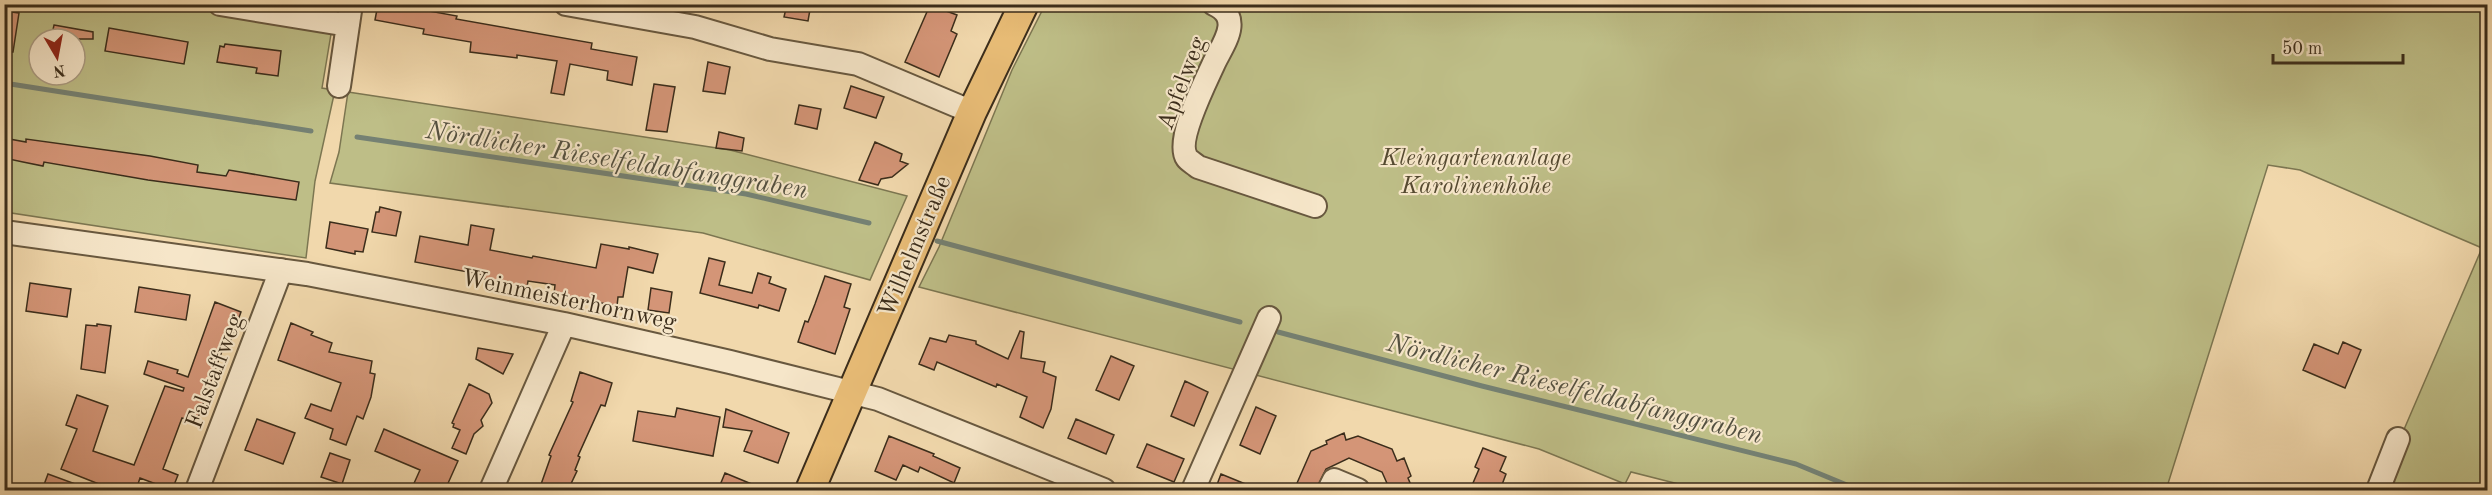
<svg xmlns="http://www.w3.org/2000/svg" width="2492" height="495" font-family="'Old Standard TT',serif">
<rect width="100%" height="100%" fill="#f1d8ac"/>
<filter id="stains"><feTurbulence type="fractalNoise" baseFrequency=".00333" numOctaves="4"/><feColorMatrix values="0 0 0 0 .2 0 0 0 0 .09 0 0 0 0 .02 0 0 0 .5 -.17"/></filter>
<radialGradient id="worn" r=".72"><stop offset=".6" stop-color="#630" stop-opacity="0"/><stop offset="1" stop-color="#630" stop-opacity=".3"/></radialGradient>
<path fill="#bebe87" stroke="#7c7651" stroke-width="1.5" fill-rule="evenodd" d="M4,5h319l-3,16 12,7 -10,60 13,2 -20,91 -9,77 -301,-46zM39,39h36v36h-36z
M1045,5h1442v485h-109l104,-242 -182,-78 -32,-5 -102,325h-464l-71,-18 -6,12 -86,-35 -620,-162 20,-40 73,-177z
M348,92l382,58 177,46 -37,84 -167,-47 -373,-50 9,-31z"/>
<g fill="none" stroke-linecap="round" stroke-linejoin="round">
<path stroke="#758173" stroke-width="5" d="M4,83l307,48
M357,137l389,57 123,29
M937,241l303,81
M1278,332l204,54 314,78 63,26"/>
</g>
<path fill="#d49577" stroke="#3b2d1b" stroke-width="1.5" d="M378,4h35l-1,4 45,8 -1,3 136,24 -1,6 46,8 -5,28 -25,-5 1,-9 -38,-7 -6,31 -13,-2 6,-32 -40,-6v3l-47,-6 1,-10 -48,-8 1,-5 -49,-9z
M787,4h24l-3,17 -24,-4z
M930,5l27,10 -6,16 6,3 -18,43 -34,-15z
M4,11l15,2 -6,39h-9z
M54,25l39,7v7h-42z
M109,28l79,14 -4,22 -79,-13z
M225,44l56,7 -3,25 -22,-3 1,-5 -40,-6 3,-16 4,1z
M708,62l22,5 -5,27 -22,-3z
M654,84l21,3 -8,45 -21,-2z
M851,86l33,11 -8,21 -32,-10z
M799,105l22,4 -4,20 -22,-5z
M719,132l25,6 -2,13 -26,-3z
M4,138l22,4v-3l124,17 48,9 -1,7 29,4 3,-6 70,12 -3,18 -148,-20 -104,-18 -1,4 -20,-4 -19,-4z
M875,142l27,12 -2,7 8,3 -16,13 -11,2 -3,6 -19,-5z
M380,207l21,5 -5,24 -24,-4 4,-20h3z
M330,222l38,7 -5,23 -8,-1v3l-29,-6z
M471,225l23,4 -4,21 42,8 1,-2 63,12 5,-24 28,5v-2l29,7 -5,19 -25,-6 -5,30h-5l-1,9 -63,-12 1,-9 -27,-4 -1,6 -43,-8v-4l-69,-13 5,-26 48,9z
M709,258l16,4 -6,23 33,8 6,-20 13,4 -2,6 17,6 -7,22 -20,-6 -1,3 -58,-15z
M825,276l26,8 -7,23 6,2 -15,45 -37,-12 7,-21 3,1 7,-18z
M30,283l41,6 -4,28 -41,-6z
M139,287l51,8 -4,25 -51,-8z
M651,288l21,4 -3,21 -21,-3z
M215,302l26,10 -11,30 -4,-2 -30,83 -14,-5 -19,51 15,6 -6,15 -32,-12 -4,12h-22l-53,-21 16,-40 -11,-4 11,-30 31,11 -15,45 41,14 31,-79 18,5 1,-3 -40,-14 4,-13 30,9 -1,3 11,4z
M291,323l22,9 -2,3 21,8 -3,9 43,9 -2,12 5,1 -4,23 -8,22 -6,-3 -11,29 -16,-6 3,-10 -28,-11 6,-14 20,7 10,-28 -63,-23z
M97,324l14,2 -6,47 -24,-4 5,-44 11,1z
M1020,331l4,1 -3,26 24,4 -2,10 13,5 -5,32 -8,19 -23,-11 7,-20 -30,-13 -1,3 -59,-25 -3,8 -15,-6 11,-26 16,4 3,-7 27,6v3l32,15z
M2343,342l18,8 -16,38 -42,-18 11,-26 24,10z
M478,348l35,6 -10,20 -27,-15z
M1111,356l23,10 -15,34 -23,-10z
M580,372l32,11 -7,23 -4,-1 -23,51 2,1 -5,13 2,1 -9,19h-29l12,-34 -2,-1 24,-53 -2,-1z
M1185,381l23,11 -14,34 -23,-10z
M469,384l20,10 3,9 -11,17 2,6 -9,8 -8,20 -14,-6 8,-18 -7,-3 1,-3 -2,-1z
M1256,407l20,9 -16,38 -20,-9z
M677,408l43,9 -7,39 -80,-15 5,-30 37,6z
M726,409l63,24 -11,30 -34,-12 8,-20 -29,-4z
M257,419l38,14 -12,31 -38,-14z
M1076,419l38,16 -8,19 -38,-16z
M384,429l74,32 -13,29h-34l9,-20 -45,-19z
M1344,433l2,7 12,-4 34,13 5,12 7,-3 7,18 -3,2 5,12h-23l-8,-18 -33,-14 -23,11 -10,21h-22l17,-39 16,-7 -1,-3z
M889,436l45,18 -1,2 27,12 -6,15 -34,-16 -2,5 -15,-7 -7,15 -21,-9z
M1147,444l37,15 -10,23 -37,-15z
M1483,448l23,9 -6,14 6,3 -6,16h-30l9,-21 -4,-2z
M330,453l20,7 -8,24 -21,-7z
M725,473l41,17h-48z
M48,474l41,15v1h-47z
M1221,474l39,16h-45z"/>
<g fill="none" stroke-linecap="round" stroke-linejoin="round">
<g stroke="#68583f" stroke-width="26">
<path id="minor" d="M220,4l128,21
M566,4l129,23 75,22 88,15 114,48
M1214,4c30,14 9,40 0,59 -8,18 -39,78 -27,95 2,3 8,6 11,9l117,39
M339,86l12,-82
M4,232l303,42 257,50 166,38 148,37 226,91
M197,490l84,-220
M491,490l73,-166
M1193,490l76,-172
M1329,490l5,-10 24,10
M2378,490l20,-51"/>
</g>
<g stroke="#3b2d1b" stroke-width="32">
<path id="major" d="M810,490l162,-378 52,-108"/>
</g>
<use href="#minor" stroke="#f6e6c9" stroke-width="22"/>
<use href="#major" stroke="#e8bc76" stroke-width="28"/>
</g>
<g text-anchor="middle" stroke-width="4.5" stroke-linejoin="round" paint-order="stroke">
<g font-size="24" fill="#3b2d1b" stroke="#f6e6c9">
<text transform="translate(1181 83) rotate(-69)" y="8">Apfelweg</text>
<text transform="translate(914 246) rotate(-67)" y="8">Wilhelmstraße</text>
<text transform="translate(569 299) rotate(12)" y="8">Weinmeisterhornweg</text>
<text transform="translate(214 371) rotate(-69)" y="8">Falstaffweg</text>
</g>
<g font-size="24" font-style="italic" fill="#554a31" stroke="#f6e6c9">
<text x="1476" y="165">Kleingartenanlage<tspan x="1476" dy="28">Karolinenhöhe</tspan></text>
</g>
<g font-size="26" font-style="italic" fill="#535040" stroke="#f6e6c9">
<text transform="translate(617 159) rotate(9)" y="9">Nördlicher Rieselfeldabfanggraben</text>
<text transform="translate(1575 388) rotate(14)" y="9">Nördlicher Rieselfeldabfanggraben</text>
</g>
</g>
<rect width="2492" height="495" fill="none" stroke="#f1d8ac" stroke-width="24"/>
<rect x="6" y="6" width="2480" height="483" fill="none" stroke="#3b2d1b" stroke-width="3"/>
<rect x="12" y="12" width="2468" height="471" fill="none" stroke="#3b2d1b" stroke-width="1.5"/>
<g transform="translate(57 57) rotate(170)"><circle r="28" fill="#f6e6c9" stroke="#ab9c83" stroke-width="1.5"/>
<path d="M0-4.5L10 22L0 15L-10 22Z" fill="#8f2418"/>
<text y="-9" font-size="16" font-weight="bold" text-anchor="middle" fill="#3b2d1b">N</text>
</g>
<path d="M2273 54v9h130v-9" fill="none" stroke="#3b2d1b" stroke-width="3"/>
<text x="2282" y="54" font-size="18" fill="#3b2d1b" stroke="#f6e6c9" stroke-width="4.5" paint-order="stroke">50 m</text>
<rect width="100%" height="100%" filter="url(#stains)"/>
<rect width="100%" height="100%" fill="url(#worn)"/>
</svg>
